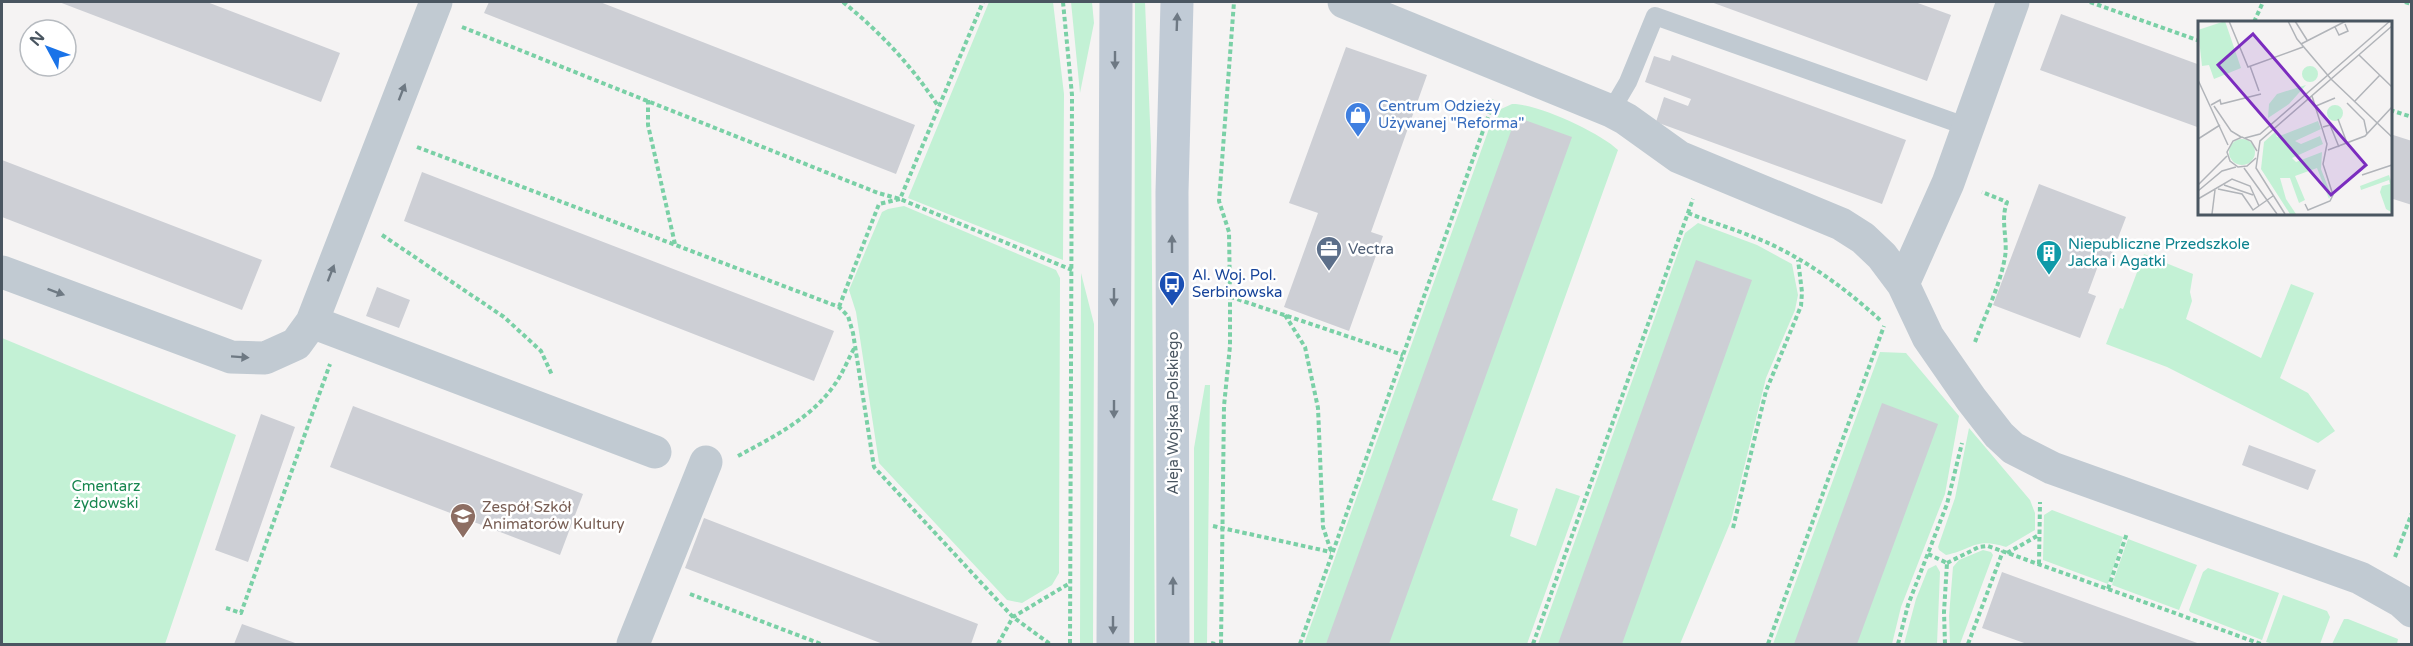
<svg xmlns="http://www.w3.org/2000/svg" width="2413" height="646" font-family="'Varela Round',sans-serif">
<rect width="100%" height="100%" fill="#f5f3f3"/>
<path fill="#c3f1d5" d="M989,2h64l11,92 -1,166 -155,-62z
M1071,2h21l2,21 -14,70z
M1135,2h10l6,144 4,498h-21z
M1512,104c24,-1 89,29 106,46l-126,350 26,9 -8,27 26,10 20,-58 24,8 -53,148h-223l187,-521 10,-14z
M904,206l152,64 4,8 -1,295 -7,12 -30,18 -15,-3 -128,-137 -23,-151 -7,-22 33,-78 6,-3z
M1698,223l59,22 35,19 6,31 -3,15 -29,68 -35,143 -51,123h-142l137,-383 10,-28z
M2144,254l49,20 -3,18 2,9 -6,18 75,39 30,-74 23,9 -34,85 28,15 27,38 -17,12 -151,-76 -61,-23 14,-36 3,1z
M1081,273l13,51 -1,320h-13z
M2,338l234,97 -71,209h-163z
M1880,352l26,1 53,63 -14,78 -44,113 -9,37h-119z
M1205,385h5l-3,259h-13v-196z
M1969,428l61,72 5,13v17l-29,17c-30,-10 -33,2 -60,8l-7,-5 -1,-3 17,-49z
M2052,510l71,27 -15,47 -65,-24 1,-45z
M2128,539l69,26 -18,45 -67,-25z
M1983,550l8,2 2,3 -33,89h-10l-1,-28 4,-49 6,-7z
M1936,565l4,7 -3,72h-33l12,-45 12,-30z
M2208,568l71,25 -17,47 -72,-28 -1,-2 14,-38z
M2283,595l44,16 3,6 -10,27h-47l-7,-2z
M2344,619h4l50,20 -1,5h-65z"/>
<path fill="#cdcfd5" d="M59,2h148l133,51 -19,49z
M489,2h111l315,123 -19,49 -412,-161z
M1711,2h204l36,13 -24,66z
M2061,14l139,51v63l-160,-58z
M1346,47l81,28 -56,157 12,4 -34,95 -65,-24 34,-94 -29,-10z
M1672,55l234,85 -24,64 -226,-82 8,-25 24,9 3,-7 -46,-17 9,-26 16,5z
M1516,117l56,20 -183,507h-63z
M2390,134l22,7v64l-22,-7z
M2,160l260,100 -20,50 -240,-93z
M422,172l412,159 -20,50 -410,-160z
M2039,184l87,33 -16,42 -8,-4 -14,38 8,3 -16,42 -87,-33z
M1696,260l56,20 -130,364h-64z
M377,287l33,13 -11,28 -33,-12z
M1882,403l56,21 -81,220h-63z
M353,406l230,88 -23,61 -230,-88z
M261,414l34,13 -47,135 -33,-12z
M2249,445l67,25 -8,20 -66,-25z
M704,518l274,106 -7,20h-88l-198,-76z
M2002,572l198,72h-173l-45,-16z
M242,624l56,20h-64z"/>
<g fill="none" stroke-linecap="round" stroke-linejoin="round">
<path stroke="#7ad0a6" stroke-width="4" stroke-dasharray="4.5 3" stroke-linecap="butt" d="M843,2c37,30 69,64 95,104
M1063,2l9,93 -2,549
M2090,2l110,39
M2405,2l7,2
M2254,22l9,-20
M462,27l416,166 22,6 172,71
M648,100v25l27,119
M2390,110l22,7
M417,147l422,160 9,9 5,17 21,134 139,150 37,27
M1688,213c25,10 52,18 78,29 42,19 80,47 114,78
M382,235l122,82 37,34 11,24
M1216,292l187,63
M839,307l40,-103 21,-5 83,-197
M1285,315l20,32 13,61 5,119 8,24
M1975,342c10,-27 25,-56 30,-85 3,-19 -5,-36 2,-55l-25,-10
M738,456c35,-19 74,-38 97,-72 8,-11 13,-25 20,-37
M1213,526l118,26
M1733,528l33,-137 35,-85 1,-14 -4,-32
M2007,553l32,-18
M1928,554l19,9 -3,49 1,32
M2395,557l17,-44
M1947,563l32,-16 9,-1 273,98
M2039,564l1,-62
M2108,589l19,-56
M690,594l131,50
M226,608l15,5 89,-249
M1211,643l4,1
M998,644l15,-27 57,-34
M1221,644l3,-238 6,-60v-50l-1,-64 -10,-31 15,-199
M1300,644l194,-544
M1533,644l160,-445
M1768,644l116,-318
M1898,644l10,-39 39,-101 15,-61
M1968,644l35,-93"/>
<path stroke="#c1cad2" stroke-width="18" d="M1611,111l17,-29 27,-66 313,111"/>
<path stroke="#c1cad2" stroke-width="33" d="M1344,2l267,109 15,8 53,38 162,67 22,14 19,18 21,28 25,53 43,62 28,36 14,13 39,20 308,110 41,23 11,10
M2,272l229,85 34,1 31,-14 16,-22 124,-320
M1903,284l45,-101 65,-181
M312,322l343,130
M633,644l73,-182"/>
<path stroke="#c1cbd6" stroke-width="33" d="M1113,644l3,-642
M1173,644l-1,-452 5,-190"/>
</g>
<defs><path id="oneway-solid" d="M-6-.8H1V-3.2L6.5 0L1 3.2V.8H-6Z" transform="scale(1.5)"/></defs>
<g fill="#6e7984">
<use href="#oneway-solid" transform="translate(1177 22) rotate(-88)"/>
<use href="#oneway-solid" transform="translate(1115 60) rotate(90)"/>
<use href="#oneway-solid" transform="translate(1172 244) rotate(-90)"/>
<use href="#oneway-solid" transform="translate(1114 297) rotate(90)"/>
<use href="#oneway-solid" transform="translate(1114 409) rotate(90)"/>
<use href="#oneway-solid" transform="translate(1173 586) rotate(-90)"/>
<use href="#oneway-solid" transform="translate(1113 625) rotate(90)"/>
</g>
<g fill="#6e7983">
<use href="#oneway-solid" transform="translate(402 92) rotate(-69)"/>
<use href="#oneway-solid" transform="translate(331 273) rotate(-69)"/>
<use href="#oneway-solid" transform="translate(56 292) rotate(20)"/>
<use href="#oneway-solid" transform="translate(240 357) rotate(4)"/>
</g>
<defs>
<g id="shop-pin" transform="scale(1.35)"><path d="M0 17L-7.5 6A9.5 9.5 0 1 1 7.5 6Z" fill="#3f7fe0" stroke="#fff"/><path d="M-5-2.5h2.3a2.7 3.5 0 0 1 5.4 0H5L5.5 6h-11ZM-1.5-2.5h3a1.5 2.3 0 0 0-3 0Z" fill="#fff"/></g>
<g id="office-pin" transform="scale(1.35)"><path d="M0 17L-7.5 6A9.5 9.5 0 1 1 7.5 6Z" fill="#5c6f8a" stroke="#fff"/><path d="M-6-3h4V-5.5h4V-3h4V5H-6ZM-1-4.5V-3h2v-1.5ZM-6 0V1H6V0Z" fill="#fff"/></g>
<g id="building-pin" transform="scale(1.35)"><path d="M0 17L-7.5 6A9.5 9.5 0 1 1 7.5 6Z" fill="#0f9aa8" stroke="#fff"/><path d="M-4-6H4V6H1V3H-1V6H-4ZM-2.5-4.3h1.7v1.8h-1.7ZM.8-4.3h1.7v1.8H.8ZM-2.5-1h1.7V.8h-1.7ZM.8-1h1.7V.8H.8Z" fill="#fff"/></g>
<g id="bus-pin" transform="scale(1.35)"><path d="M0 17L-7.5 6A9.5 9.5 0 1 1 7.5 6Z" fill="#1a4fb4" stroke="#fff"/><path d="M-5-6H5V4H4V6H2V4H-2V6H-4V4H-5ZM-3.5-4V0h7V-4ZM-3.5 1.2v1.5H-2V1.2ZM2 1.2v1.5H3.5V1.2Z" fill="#fff"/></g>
<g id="university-pin" transform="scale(1.35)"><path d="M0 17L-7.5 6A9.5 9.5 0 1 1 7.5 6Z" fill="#8d6e63" stroke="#fff"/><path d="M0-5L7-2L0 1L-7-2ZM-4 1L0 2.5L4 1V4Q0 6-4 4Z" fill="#fff"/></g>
</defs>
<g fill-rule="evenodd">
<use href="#shop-pin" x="1358" y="115"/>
<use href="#office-pin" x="1329" y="249"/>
<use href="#building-pin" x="2049" y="253"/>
<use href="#bus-pin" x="1172" y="284"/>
<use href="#university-pin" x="463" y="516"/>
</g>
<g text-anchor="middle" stroke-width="5" stroke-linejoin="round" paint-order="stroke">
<g font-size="15" fill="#366cbe" stroke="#fff" text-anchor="start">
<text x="1378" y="111">Centrum Odzieży<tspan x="1378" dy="17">Używanej "Reforma"</tspan></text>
</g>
<g font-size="15" fill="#0d838f" stroke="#fff" text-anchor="start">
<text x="2068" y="249">Niepubliczne Przedszkole<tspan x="2068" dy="17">Jacka i Agatki</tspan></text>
</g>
<g font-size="15" fill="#4e5e75" stroke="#fff" text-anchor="start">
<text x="1348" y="254">Vectra</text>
</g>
<g font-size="15" fill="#164399" stroke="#fff" text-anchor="start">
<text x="1192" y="280">Al. Woj. Pol.<tspan x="1192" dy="17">Serbinowska</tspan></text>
</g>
<g font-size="15" fill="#4a5661" stroke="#fff">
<text transform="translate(1173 413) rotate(-90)" y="5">Aleja Wojska Polskiego</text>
</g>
<g font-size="15" fill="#17864f" stroke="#fff">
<text x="106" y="491">Cmentarz<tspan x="106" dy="17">żydowski</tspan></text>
</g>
<g font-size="15" fill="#785e54" stroke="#fff" text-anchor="start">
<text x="482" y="512">Zespół Szkół<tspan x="482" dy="17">Animatorów Kultury</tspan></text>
</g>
</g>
<g transform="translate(2198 21)">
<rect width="194" height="194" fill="#f5f3f3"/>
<path d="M27,0l16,47 -27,11 -5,-14 -7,1 -4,-36zM104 53a8 8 0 1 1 16 0a8 8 0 1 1-16 0ZM108,64l-17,19 -21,14 1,-14 8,-10zM129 92a8 8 0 1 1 16 0a8 8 0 1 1-16 0ZM120,100l3,8 -26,12 6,3 19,-8 3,8 -31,14 4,4 26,-10 -1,17 10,26 -2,4 -12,-31 -22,8 10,24 -6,3 -9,-25h-10l6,21 10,15h-6l-29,-45 3,-27 11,-10 2,5zM31 131a13 13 0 1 1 26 0a13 13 0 1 1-26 0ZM191,154l2,6v31l-5,-3 -6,-17 2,-6 8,-2 -1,-4 -28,10 -1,-4z" fill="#c3f1d5"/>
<path fill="none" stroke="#b1b4b9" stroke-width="1.5" d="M31,0l19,46 55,-20M90,0l9,18 34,40 61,58M97,0l12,19M137,6l4,8 9,-4 -3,-7M103,23l45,-23M161,34l33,32M52,45l9,25M0,59l30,65M156,81l26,-27M149,82l17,17 3,14M13,84l9,-5 1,4 40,-10M16,85l17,25 10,6M118,85l19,-8M140,98l9,24M125,106l7,-2 9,22M47,117l15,-4 130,-113M0,118l22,-14M130,129l37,-14 27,-29M58,137l-9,8 -9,1 -8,-6 -3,-9 6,-11 9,-4 9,4 6,10M46,147l33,46M164,154l30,-10M0,164l29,-29M26,164l29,10M20,168l24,5 11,16 20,-14M0,170l24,-20 14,-4M0,178l34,-20 18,7 9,20M107,183l3,6 22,-9 3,-6 -10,-31 4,-20 -15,-48M14,193l3,-24M87,193l-29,-46 4,-27 132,-115"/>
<path fill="#7b2cbf" fill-opacity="0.15" stroke="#7b2cbf" stroke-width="3" d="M55,13l113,131 -35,30 -113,-130z"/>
<rect width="194" height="194" fill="none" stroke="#4a5661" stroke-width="3"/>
</g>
<rect width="2413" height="646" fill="none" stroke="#4a5661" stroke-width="6"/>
<g transform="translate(48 48) rotate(311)"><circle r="28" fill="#ffffff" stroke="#b7bbc0" stroke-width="1.5"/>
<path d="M0-4.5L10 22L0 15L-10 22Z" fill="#1a73e8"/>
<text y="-9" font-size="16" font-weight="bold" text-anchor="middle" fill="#4a5661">N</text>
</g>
</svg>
